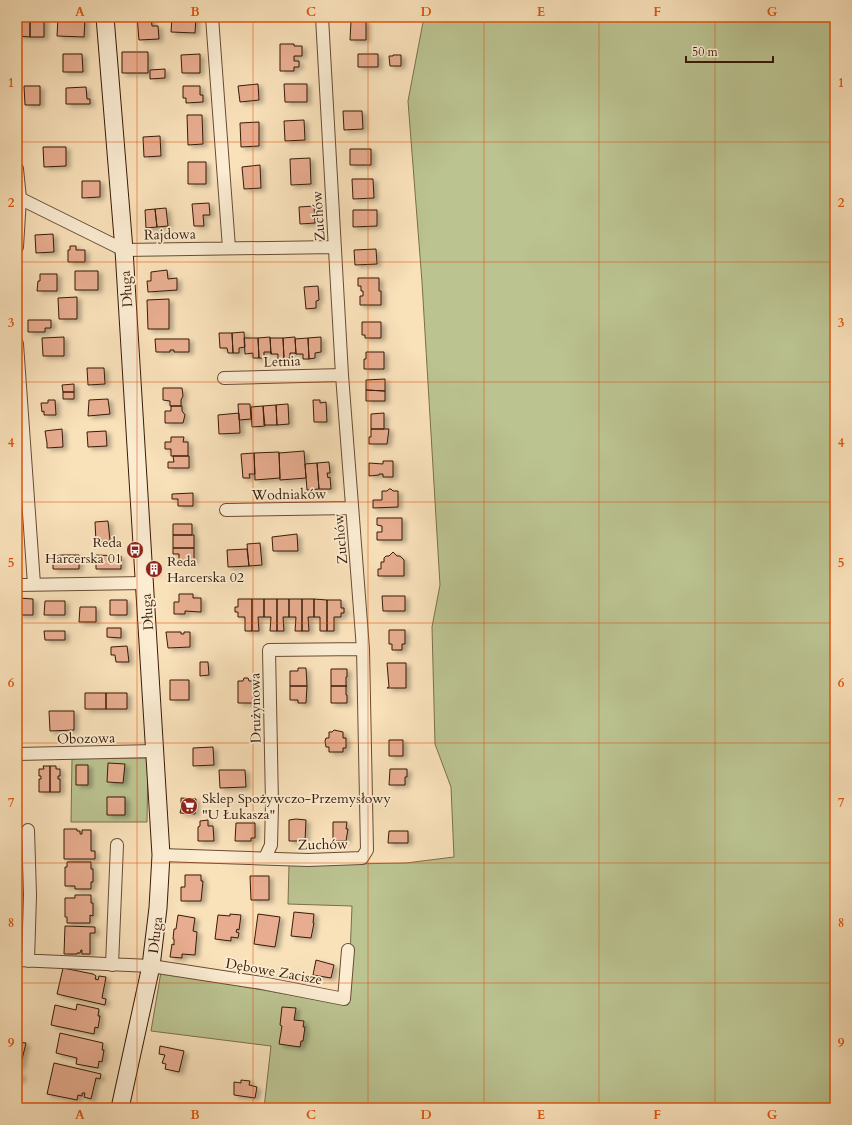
<svg xmlns="http://www.w3.org/2000/svg" width="852" height="1125" font-family="Cardo,serif">
<defs>
<filter id="shadow"><feDropShadow dx="4" dy="2.5" stdDeviation="2" flood-color="#0004"/></filter>
</defs>
<rect width="100%" height="100%" fill="#f9e1ba"/>
<filter id="stains"><feTurbulence type="fractalNoise" baseFrequency=".005" numOctaves="4"/><feColorMatrix values="0 0 0 0 .2 0 0 0 0 .09 0 0 0 0 .02 0 0 0 .5 -.17"/></filter>
<radialGradient id="worn" r=".72"><stop offset=".6" stop-color="#630" stop-opacity="0"/><stop offset="1" stop-color="#630" stop-opacity=".3"/></radialGradient>
<path fill="#bbc391" stroke="#7a6f4c" d="M424,17h411v1091h-571l7,-62 -120,-15 10,-59 187,33 4,-99 -64,-2 1,-39 117,-2 48,-6 -3,-70 -16,-43 -3,-117 8,-42 -18,-303 -14,-181z
M72,758h76l-1,64h-76z"/>
<path fill="#e8ad90" stroke="#381b07" filter="url(#shadow)" d="M137,17h14l1,9h6l1,13 -20,1z
M172,17h24l-1,16 -24,-1z
M18,18l12,1v18l-12,-1z
M37,18h7v19h-14v-18h7z
M58,18h7v1l20,-1 -1,19 -27,-1z
M351,21h15v19h-16z
M280,44h14v2h8v10h-8v5h5v6h-5v4h-14z
M122,52h26v21h-26z
M63,54h19l1,18h-20z
M200,54v19h-18l-1,-18z
M358,54h20v13h-20z
M393,55h8v11h-11l-1,-10h4z
M165,69v9l-15,1v-9z
M258,84l1,16 -19,2 -2,-16z
M284,84h23v18h-22z
M24,86h16v19h-15z
M183,86h17v9h3v7l-17,1v-5h-3z
M86,87l1,12h3v5h-24v-16z
M343,111h19l1,18 -19,1z
M187,115h15l1,29 -15,1z
M304,120l1,20 -20,1 -1,-20z
M259,122v24l-18,1 -1,-24z
M160,136l1,20 -17,1 -1,-20z
M43,147h23v19l-22,1z
M350,149h21v16h-21z
M310,158l1,26 -20,1 -1,-26z
M188,162h18v22h-18z
M260,165l1,23 -17,1 -2,-22z
M352,179h21l1,19 -21,1z
M82,181h18v16l-18,1z
M209,203l1,12h-7l1,11h-10l-2,-22z
M314,206l1,17 -15,1 -1,-17z
M166,208l2,18 -11,1 -2,-18z
M155,209l2,18 -11,1 -1,-18z
M353,210h24v16l-24,1z
M53,234l1,18 -18,1 -1,-18z
M70,246h6v4h9v12h-17v-12h2z
M376,249l1,15 -22,1 -1,-15z
M167,270l1,9 9,-1v12l-29,2 -1,-11h4v-9z
M75,271h23v19h-23z
M40,274h17v17h-20l1,-10h2z
M358,278h21v13h2v14h-21v-9h3v-5h-2v-5h-3z
M318,286l1,14 -3,1v7l-10,1 -2,-22z
M77,297v22h-18l-1,-21z
M169,299v30h-21l-1,-29z
M28,320h23v8h-6v4h-17z
M362,322h19v16h-16v-3h-3z
M244,332l1,15 -6,1v5h-6l-1,-20z
M219,333h13l1,20h-5l-1,-5h-7z
M64,337v19h-21l-1,-18z
M270,337l1,17v-2h-7v6h-5l-1,-20z
M295,337l1,17 -1,-1h-5v5l-6,1 -1,-21z
M321,337v15l-6,1v5l-6,1 -1,-21z
M244,338h14l1,20h-6v-5l-8,1z
M270,338h13l1,21h-6v-5h-7z
M308,338l1,21h-6v-5h-7l-1,-15z
M155,339h34v13h-15v-2h-4v2h-14z
M366,352h18v17h-20v-10h2z
M87,368h17l1,16 -17,1z
M385,379v12l-19,-1v-10z
M74,384v8h-11l-1,-7z
M163,388h19l1,8 -2,4v6h-11v-5l-7,-1z
M366,390l19,1v10h-19z
M63,392h11v7h-11z
M108,399l2,15 -22,2 1,-16z
M48,400h7l1,15h-12v-4l-2,1 -1,-9h7z
M313,400h7v3l6,-1 1,20h-13z
M238,404h12l1,15 -12,1z
M287,404h1l1,20 -12,1 -1,-20z
M276,405l1,20h-13l-1,-19z
M171,406h11v5l3,4 -2,8h-18v-12h6z
M263,406l2,20 -13,1 -1,-20z
M239,413l1,20 -21,1 -1,-19z
M384,413v16h-13v-15z
M62,429l1,18 -16,1v-5l-2,-12z
M371,429h18l-2,15h-18v-7h2z
M106,431l1,15 -19,1 -1,-15z
M171,437h13l-1,5h5v14h-17v-7h-6v-7h6z
M304,451l2,27 -26,2 -1,-27z
M279,452l1,26 -25,2 -1,-27z
M254,453l1,21h-6l1,4h-7l-2,-24z
M173,456h16v12h-21v-6h6z
M383,461h10v16h-10v-3h-4v1l-10,1v-13l14,1z
M329,462l1,11h-3l1,5 2,-1 1,12h-12l-2,-26z
M317,463l2,26 -12,1 -2,-26z
M389,489h2l2,2h5v16l-25,1v-8h9v-9h5z
M193,493v13h-15v-7h-6v-5z
M377,518h25v22h-25v-8h5v-6l-5,-1z
M108,521l2,20 -14,1 -1,-20z
M173,524h19v11h-19z
M297,534l1,17h-25l-1,-14z
M173,535h21v13h-21z
M260,543l2,22 -13,1 -2,-22z
M173,548h21v13h-15v-7h-6z
M247,549l2,17 -21,1 -1,-17z
M393,552l4,4h3l4,4v16h-26v-7h3v-7h3v-4l2,-2h3z
M62,555h17v14h-26v-13z
M96,555l25,1v13h-25z
M152,565h3v8h-2z
M179,594h14v4h8v14l-16,-1v3h-11v-12h5z
M382,596h23v15h-22z
M19,598l14,1v16h-14z
M238,599h14v32h-7v-14h-7v-5h-3v-5h3z
M252,599h12v18h-6l1,14h-7z
M264,599h13v32h-7l1,-14h-7z
M277,599h12v18h-6l1,14h-7z
M289,599h13v32h-7l1,-14h-7z
M302,599h12v18h-6l1,14h-7z
M314,599l13,1v31h-7v-14h-6z
M110,600h17v15h-17z
M327,600h14v8h3v5h-3v4h-7v14h-7z
M45,601h20v14h-21z
M80,607h16v15h-17z
M107,628h14v10l-14,-1z
M389,630h16v14h-3v6h-10v-6h-3z
M44,631h21v9h-20z
M166,632h15v2h3v-2h6v15l-22,1z
M127,646l2,16h-13l-1,-7h-4v-8z
M200,662h8l1,13 -9,1z
M387,663h19v25h-19l2,-1z
M298,668h8l1,18h-17v-15h8z
M331,669h16v8h-1v8l1,1h-16z
M244,678h4l1,3h5v22h-16v-22h5z
M170,680h19v20h-19z
M290,686h17l-1,17h-8v-3h-8z
M331,686h15v9h1v8h-16z
M85,693h21v16h-21z
M106,693h21v16h-21z
M49,711h25v19l-24,1z
M334,730l9,2v6h3v10h-3v4h-14v-5h-3l-1,-6 1,-3h3v-6h3z
M389,740h14v16h-14z
M213,747l1,18 -21,1v-18z
M108,763l17,1 -2,19 -16,-1z
M76,765h12v20h-12z
M43,766h7v26h-11v-13h2v-3h-2v-7h5z
M50,766h6v3h4v7h-2v3h2v13h-10z
M390,769h17v8h-2v8h-16z
M219,770h26l1,17 -26,1z
M107,797h18v18h-18z
M181,798l15,1 -1,15 -15,-1 2,-8 -1,-3z
M296,819l10,1 -1,21h-16v-21z
M208,820v6h5l1,15h-16v-14l2,-1v-5z
M333,822h14l-1,7h2l-2,12h-13z
M236,823h19v15h-4v3h-16z
M64,829h13v2h3v3h2v-4h9v21h4v8h-31z
M389,831h19v12h-20z
M67,862h24v7h2v13h-2v7h-16v-3h-10v-19h2z
M185,875h16v6h2l-2,20h-20v-14h4z
M250,876h19v24h-18z
M75,895h16v8h2v13l-3,-1v8h-23v-6h-2v-19h10z
M294,912l20,2 -1,9h1l-3,15 -20,-2z
M230,914l11,1 -2,15 -2,-1 -1,3 3,1 -1,5 -7,-1v4l-16,-2 3,-24 12,1z
M258,914l22,3 -5,30 -21,-3z
M178,915l17,3 -2,13 4,1 -2,23 -13,-1v4l-12,-1 2,-13 2,1v-6h-1l1,-10h2z
M65,926l30,1v6h-5v21h-8v-4h-1l-1,3h-3v1h-13z
M316,960l18,5 -3,13 -18,-3z
M63,968l30,6 3,2 -1,3 3,1 1,-4 7,1 -4,21 4,1 -1,6 -48,-11z
M77,1004l22,5 -1,7h2l-2,12 -3,-1 -1,7 -43,-9 4,-20 21,5z
M282,1007l14,1 -2,12 10,1 -1,6h2l-2,14h-2l-1,6 -21,-3 3,-18 -2,-1z
M60,1033l43,10 -1,7h2l-2,12 -3,-1 -1,7 -22,-4 1,-6 -21,-5z
M17,1042l9,1 -6,25h-3z
M160,1046l24,5 -5,21 -14,-3 1,-5 -4,-1 3,-8 -6,-1z
M54,1063l47,11 -1,5 -4,-1 -5,21 -7,-2 1,-4h-3v3l-4,-1 -1,5 -30,-6z
M17,1073l5,1 -2,7 -3,-1z
M241,1080l9,1 -1,4 8,2 -2,11 -21,-3v-13l7,1z"/>
<g fill="none" stroke-linecap="round" stroke-linejoin="round">
<g stroke="#684c34" stroke-width="14">
<path id="street" d="M212,17l17,231
M17,169l3,29 -3,49
M17,197l107,53 211,-3
M17,344l17,240
M224,378l118,-3
M226,510l126,-2
M17,585l128,-2
M17,754l138,-3
M161,855l147,5 54,-2 5,-8 -4,-201 -21,-274 -20,-358
M265,858l6,-13 1,-41 -3,-154 94,-1
M17,960l134,6 111,17 82,16 4,-49
M28,961l2,-66 -2,-65
M112,965l5,-120"/>
</g>
<g stroke="#381b07" stroke-width="19">
<path id="secondary" d="M105,17l19,233 37,605 -3,53 -7,58 -31,142"/>
</g>
<use href="#street" stroke="#fbecd2" stroke-width="12"/>
<use href="#secondary" stroke="#fbecd2" stroke-width="17"/>
</g>
<path fill="none" stroke="#df560c" stroke-width="1" stroke-opacity="0.55" d="M137,17v1091M253,17v1091M368,17v1091M484,17v1091M599,17v1091M715,17v1091M17,142h818M17,262h818M17,382h818M17,502h818M17,623h818M17,743h818M17,863h818M17,983h818"/>
<defs>
<g id="bus-disc" transform="scale(0.9)"><circle r="9.5" fill="#8f2418" stroke="#fbecd2"/><path d="M-5-6H5V4H4V6H2V4H-2V6H-4V4H-5ZM-3.5-4V0h7V-4ZM-3.5 1.2v1.5H-2V1.2ZM2 1.2v1.5H3.5V1.2Z" fill="#fff"/></g>
<g id="building-disc" transform="scale(0.9)"><circle r="9.5" fill="#8f2418" stroke="#fbecd2"/><path d="M-4-6H4V6H1V3H-1V6H-4ZM-2.5-4.3h1.7v1.8h-1.7ZM.8-4.3h1.7v1.8H.8ZM-2.5-1h1.7V.8h-1.7ZM.8-1h1.7V.8H.8Z" fill="#fff"/></g>
<g id="supermarket-disc" transform="scale(0.9)"><circle r="9.5" fill="#8f2418" stroke="#fbecd2"/><path d="M-6-5.5h2.5l.6 2H6L4.5 2H-2.5L-4.4-4H-6ZM-1.5 3.2a1.3 1.3 0 1 0 .1 0ZM3 3.2a1.3 1.3 0 1 0 .1 0Z" fill="#fff"/></g>
</defs>
<g fill-rule="evenodd">
<use href="#bus-disc" x="135" y="550"/>
<use href="#building-disc" x="154" y="569"/>
<use href="#supermarket-disc" x="189" y="806"/>
</g>
<g text-anchor="middle" stroke-width="3.5" stroke-linejoin="round" paint-order="stroke">
<g font-size="14" fill="#381b07" stroke="#fbecd2">
<text transform="translate(318 216) rotate(-94)" y="5">Zuchów</text>
<text transform="translate(170 234) rotate(-1)" y="5">Rajdowa</text>
<text transform="translate(126 289) rotate(-94)" y="5">Długa</text>
<text transform="translate(282 361) rotate(-2)" y="5">Letnia</text>
<text transform="translate(289 494) rotate(-1)" y="5">Wodniaków</text>
<text transform="translate(340 539) rotate(-95)" y="5">Zuchów</text>
<text transform="translate(147 612) rotate(-94)" y="5">Długa</text>
<text transform="translate(255 708) rotate(-91)" y="5">Drużynowa</text>
<text transform="translate(86 738) rotate(-1)" y="5">Obozowa</text>
<text transform="translate(323 844) rotate(-1)" y="5">Zuchów</text>
<text transform="translate(155 935) rotate(-83)" y="5">Długa</text>
<text transform="translate(274 971) rotate(10)" y="5">Dębowe Zacisze</text>
</g>
<g font-size="14" fill="#381b07" stroke="#fbecd2" text-anchor="start">
<text x="122" y="547" text-anchor="end">Reda<tspan x="122" dy="16">Harcerska 01</tspan></text>
<text x="167" y="566">Reda<tspan x="167" dy="16">Harcerska 02</tspan></text>
<text x="202" y="803">Sklep Spożywczo-Przemysłowy<tspan x="202" dy="16">"U Łukasza"</tspan></text>
</g>
</g>
<rect width="852" height="1125" fill="none" stroke="#f9e1ba" stroke-width="44"/>
<path d="M686 56v6h87v-6" fill="none" stroke="#381b07" stroke-width="2"/>
<text x="692" y="56" font-size="12" fill="#381b07" stroke="#fbecd2" stroke-width="3" paint-order="stroke">50 m</text>
<rect x="22" y="22" width="808" height="1081" fill="none" stroke="#df560c" stroke-width="1.5"/>
<g font-size="13" text-anchor="middle" font-weight="bold" fill="#df560c">
<text x="80" y="16">A</text>
<text x="195" y="16">B</text>
<text x="311" y="16">C</text>
<text x="426" y="16">D</text>
<text x="541" y="16">E</text>
<text x="657" y="16">F</text>
<text x="772" y="16">G</text>
<text x="11" y="87">1</text>
<text x="841" y="87">1</text>
<text x="11" y="207">2</text>
<text x="841" y="207">2</text>
<text x="11" y="327">3</text>
<text x="841" y="327">3</text>
<text x="11" y="447">4</text>
<text x="841" y="447">4</text>
<text x="11" y="567">5</text>
<text x="841" y="567">5</text>
<text x="11" y="687">6</text>
<text x="841" y="687">6</text>
<text x="11" y="807">7</text>
<text x="841" y="807">7</text>
<text x="11" y="927">8</text>
<text x="841" y="927">8</text>
<text x="11" y="1047">9</text>
<text x="841" y="1047">9</text>
<text x="80" y="1119">A</text>
<text x="195" y="1119">B</text>
<text x="311" y="1119">C</text>
<text x="426" y="1119">D</text>
<text x="541" y="1119">E</text>
<text x="657" y="1119">F</text>
<text x="772" y="1119">G</text>
</g>
<rect width="100%" height="100%" filter="url(#stains)"/>
<rect width="100%" height="100%" fill="url(#worn)"/>
</svg>
